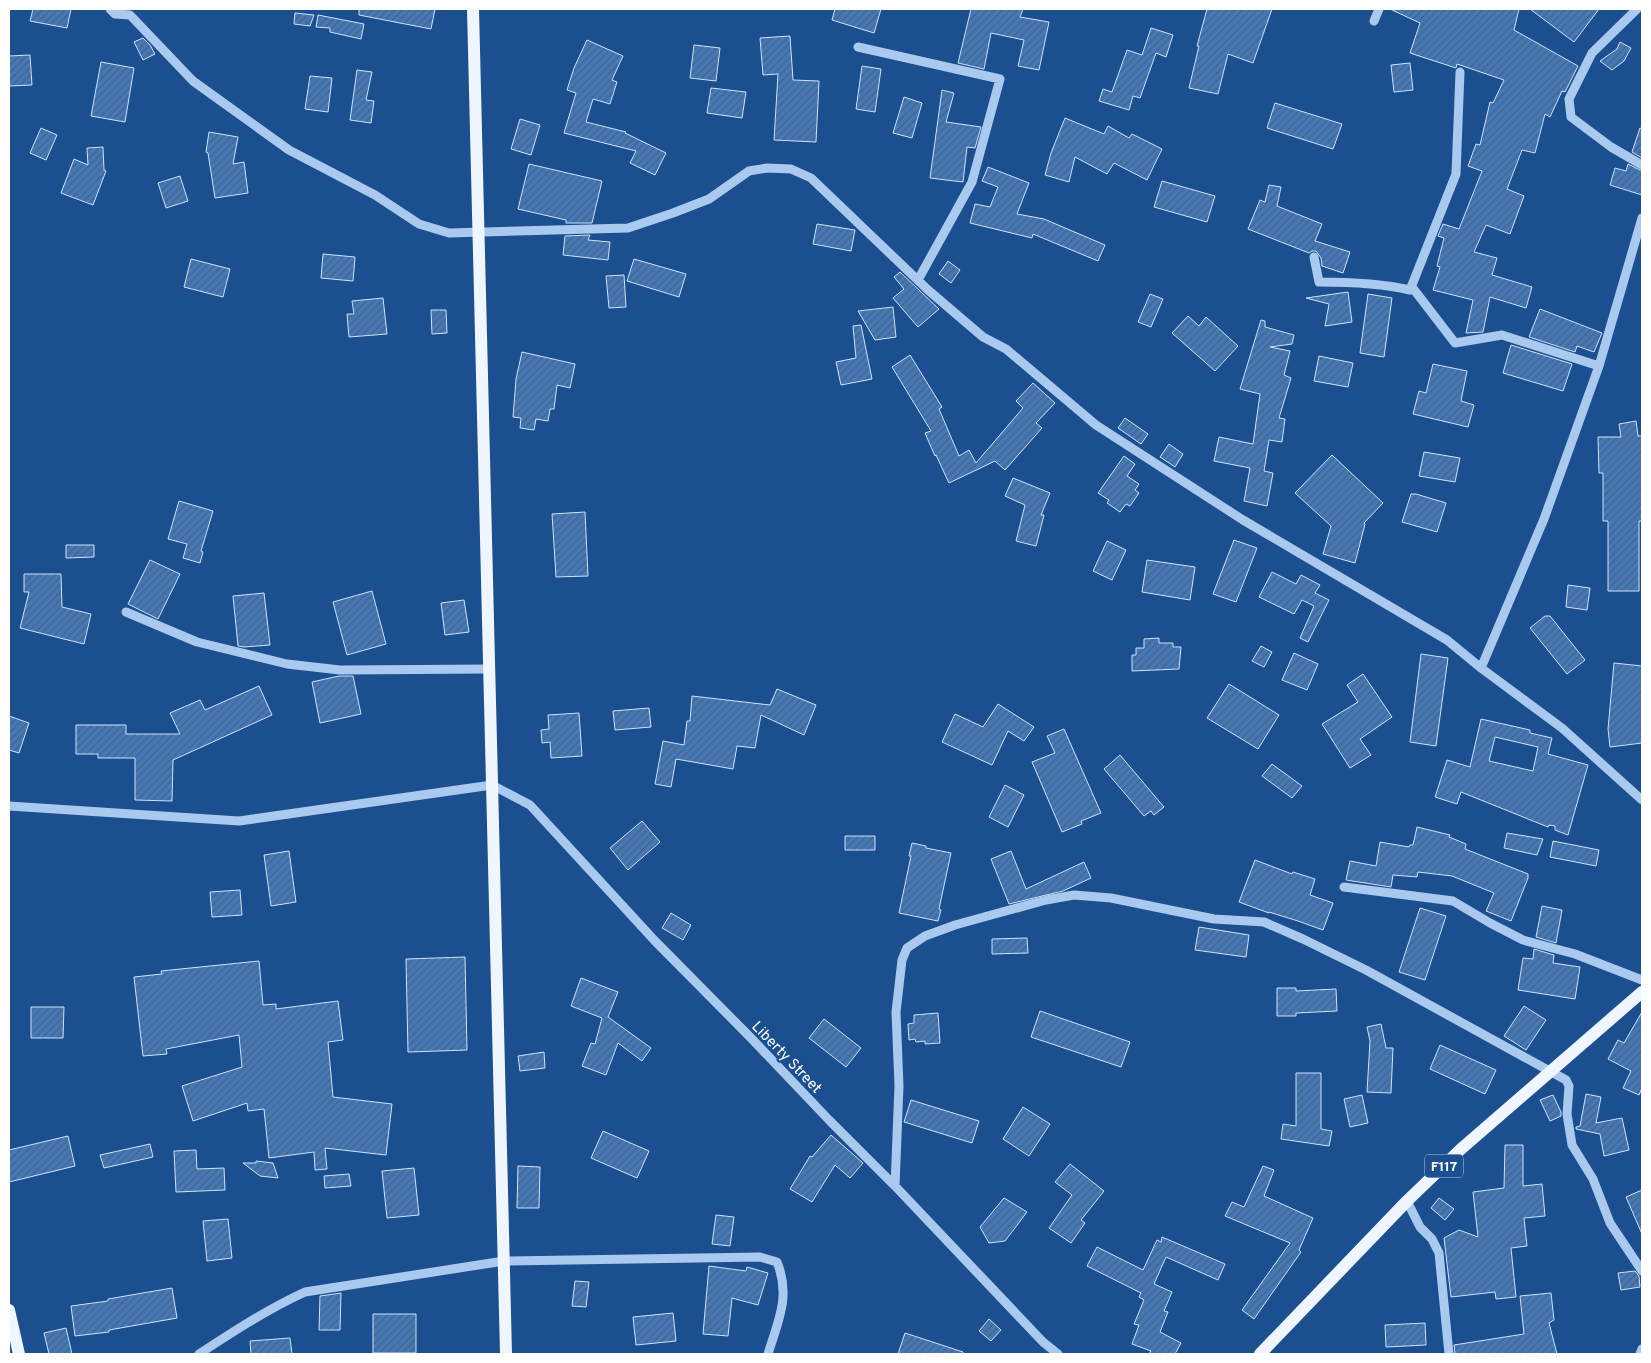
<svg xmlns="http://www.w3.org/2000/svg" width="1651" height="1363" font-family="Overpass,sans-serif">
<defs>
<pattern id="building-hatch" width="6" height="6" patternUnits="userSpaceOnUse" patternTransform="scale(1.25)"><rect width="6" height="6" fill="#4478b7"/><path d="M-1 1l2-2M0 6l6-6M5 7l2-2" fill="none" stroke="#486282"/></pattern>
</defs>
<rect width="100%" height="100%" fill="#1b4f8f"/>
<path fill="url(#building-hatch)" stroke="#cfe3fa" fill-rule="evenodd" d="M33,9h38l-4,19 -37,-7z
M359,9h76l-4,20 -72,-14z
M835,9h46l-7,24 -42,-13z
M971,9h52l-3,8 29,5 -10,48 -21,-4 6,-26 -33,-7 -7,36 -26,-6z
M1207,9h65l-19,54 -25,-9 -10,40 -29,-6 10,-42h-2z
M1390,9h129l-5,21 64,36 -13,26 -3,-1 -12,26 -5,-3 -10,39 -13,-3 -15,39 17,7 -14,38 -24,-9 -12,27 23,6 -5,17 40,12 -6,21 -36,-11 -7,35 -17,1 7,-33 -40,-10 7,-23 -3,-1 7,-28 -6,-2 5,-12 16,5 23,-58 -14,-5 8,-22 4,1 10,-43 3,1 11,-23 -47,-16 -1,4 -46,-15 10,-30z
M1530,9h69l-25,33z
M295,13l19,2 -4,11 -16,-2z
M318,15l46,9 -3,15 -31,-7v-4l-14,-1z
M1151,28l22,7 -7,22 -10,-4 -16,45 -7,-2 -4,14 -30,-9 4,-12 9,3 15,-42 15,5z
M790,36l3,44 26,1 -3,61 -42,-2 4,-66 -15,1 -3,-37z
M143,38l7,7 5,9 -12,6 -9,-18z
M587,40l36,16 -11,24 5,2 -7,22 -17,-5 -7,23 40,10 -1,1 41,20 -11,22 -25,-12 6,-12 -72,-18 12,-40 -9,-3 7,-22z
M1620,42l11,6 -7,13 -12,9 -12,-9 17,-12z
M694,45l26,3 -4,33 -26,-3z
M30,55l2,30 -23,1v-30z
M101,62l33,6 -9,54 -34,-6z
M1410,63l3,27 -19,2 -3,-27z
M862,66l19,3 -6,43 -19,-3z
M357,70l15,2 -6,28 8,1 -3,22 -21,-3z
M310,76l22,2 -4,34 -23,-3z
M711,88l35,4 -4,26 -35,-5z
M942,90l12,3 -8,29 35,5 -6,21 -8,-1 -4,35 -33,-4z
M904,97l18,6 -10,35 -19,-5z
M1275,103l67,21 -9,25 -66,-21z
M1065,118l39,16 4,-8 21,12 3,-4 30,15 -15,31 -33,-17 -7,11 -32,-17 -6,25 -24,-7 6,-22z
M520,119l20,6 -9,30 -20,-6z
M41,128l16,7 -11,25 -16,-7z
M1640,128l2,1v29l-10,-6z
M209,132l29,5 -5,27 11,-2 4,31 -33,5 -7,-45 -2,-1z
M103,147l1,23 2,1 -13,34 -32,-12 13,-34 14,6 -1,-17z
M529,164l73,17 -10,42h-26v-3l-48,-11z
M1628,164l14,7v24l-32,-10 5,-17 11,3z
M988,167l41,16 -12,31 27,5 61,26 -7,16 -65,-27 -1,4 -62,-15 5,-19 15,3 8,-20 -16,-6z
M180,176l8,25 -22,7 -8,-25z
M1162,181l53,15 -8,26 -53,-15z
M1269,185l12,2 -4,19 45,18 -7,17 35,11 -7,21 -21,-7 -1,-8 -5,-7h-4l-3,2 -61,-24 12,-29 5,2z
M817,224l38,6 -4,21 -38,-7z
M590,235l-2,5 22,2 -2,18 -45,-5 2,-19z
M323,254l32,3 -2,24 -32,-3z
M191,259l39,10 -7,28 -39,-10z
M634,259l52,15 -7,23 -52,-16z
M948,261l12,9 -9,13 -12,-9z
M900,272l39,37 -21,18 -25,-29 11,-9 -10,-12z
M624,275l2,32 -17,1 -3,-32z
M1348,292l4,30 -27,4 4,-22 -23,-6z
M1150,294l13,5 -12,28 -13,-5z
M1368,294l24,4 -8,59 -24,-4z
M383,298l4,36 -38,3 -2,-23h7l-2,-13z
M893,307l3,30 -21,3 -17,-29z
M1540,309l62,24 -8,19 -17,-6 -2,6 -46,-15z
M431,310h15l1,23 -15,1z
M1188,316l11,10 7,-9 32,29 -23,25 -43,-38z
M1261,320l4,1v6l29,8 -2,9 -22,3 20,4 -6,24 7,3 -12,40 6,1 -3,23 -13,-2 -5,31 9,2 -6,33 -23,-5 6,-33 -36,-7 5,-24 34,7 7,-50 -20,-5z
M861,325l11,54 -31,6 -5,-23 20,-4 -3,-32z
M1511,345l61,19 -9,27 -60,-18z
M522,352l53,12 -5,24 -13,-3 -3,24h-4l-2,12 -12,-2 -2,11 -14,-2 1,-10 -8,-1 3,-38z
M910,355l32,52 -3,2 20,47 10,-6 7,13 47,-55 -7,-7 17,-18 22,20 -19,20 6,5 -37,42 -10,-9 -46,22 -13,-28 -1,1 -10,-23 6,-2 -39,-64z
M1319,356l34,7 -5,24 -34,-6z
M1433,364l34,7 -6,30 13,4 -6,22 -55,-13 6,-23 7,2z
M1125,418l23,16 -7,10 -23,-16z
M1636,421l2,15h4v85h-3v70h-31v-70h-5v-48h-4l-1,-36h23l-2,-13z
M1169,444l14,10 -8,13 -15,-10z
M1424,452l36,6 -5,24 -36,-6z
M1332,455l51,48 -19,20 1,1 -10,39 -32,-9 8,-28 -36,-33z
M1124,456l11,8 -8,12 12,8 -4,6 4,3 -9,13 -4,-2 -6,8 -13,-9 2,-3 -11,-7z
M1013,478l37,15 -9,22h3l-8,31 -20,-5 9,-36 -20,-9z
M1411,494h5l30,9 -9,29 -35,-10z
M179,501l34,10 -12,40 2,1 -3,11 -17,-5 4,-14 -19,-5z
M585,512l3,64 -32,1 -4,-63z
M1234,540l23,8 -21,54 -23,-8z
M1107,541l19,9 -14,30 -19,-9z
M66,545h28v12l-28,1z
M150,560l30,14 -22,45 -30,-15z
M1147,560l48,7 -5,33 -48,-8z
M1272,572l24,12 5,-9 19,10 -5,8 14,7 -21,42 -8,-4 14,-32 -12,-6 -8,14 -35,-17z
M24,574h37l1,33 29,7 -7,30 -64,-16 9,-36h-5z
M1568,585l22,3 -3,22 -21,-3z
M372,591l14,53 -39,11 -14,-53z
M264,593l6,52 -26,2 -6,-1 -5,-50z
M464,600l5,32 -24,3 -4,-32z
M1545,616h5l35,44 -18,14 -37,-46z
M1159,638v5h14v4h8l-2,22 -47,2v-16h4v-7h8v-9z
M1261,646l11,6 -8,15 -12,-6z
M1294,653l24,11 -11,26 -25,-10z
M1421,654l27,4 -12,88 -26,-4z
M1614,663l28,3v77l-32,4 -2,-18z
M1363,674l29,43 -32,22 11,16 -21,13 -28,-44 36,-22 -11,-17z
M339,676h14l8,38 -41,9 -8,-41z
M1229,684l50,31 -21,34 -51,-31z
M259,686l13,29 -99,45 -1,41 -37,-1v-42h-37v-4h-22v-29h50v9h54l-10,-21 30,-13 5,10z
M777,689l39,16 -12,30 -43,-20 -6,33 -18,-2 -4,23 -57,-10 -5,28 -16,-3 8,-43 21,4 3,-24h3l2,-25 78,9z
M998,704l36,23 -10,14 -16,-10 -16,34 -50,-23 13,-28 28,13z
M649,708l2,19 -36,3 -2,-19z
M579,713l3,43 -31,2 -1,-16 -8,1 -1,-13 8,-1 -1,-14z
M9,716l20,7 -10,30 -10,-3z
M1481,719l49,11v3l22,5 -4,16 40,11 -20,70 -13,-5v-4l-6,-1 -1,2 -87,-35 -4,12 -22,-7 12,-37 23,7zM1495,737l43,10 -5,24 -44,-10z
M1064,729l37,84 -20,8 1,3 -20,8 -30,-70 23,-9 -8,-17z
M1120,755l44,52 -10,8 -3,-4 -7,5 -40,-47z
M1272,764l30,22 -10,12 -30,-22z
M1005,785l19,10 -16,32 -19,-10z
M642,821l18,21 -32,28 -18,-22z
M1417,827l33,8 -1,2 17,7 -1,5 63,25v4l-17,43 -25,-10 8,-18 -42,-17 -34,-4 -1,5 -24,-2 -2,12 -45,-7 4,-19 26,5 4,-24 29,5 1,-2h3z
M1507,833l36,6 -6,16 -33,-7z
M845,836h30v14h-30z
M1553,841l46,9 -3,16 -46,-9z
M912,843l14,3v2l25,5 -12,56 2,1 -3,11 -39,-8 12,-57h-2z
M289,851l7,51 -25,4 -7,-51z
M1011,851l15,38 58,-27 7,16 -28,13 -54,13 -18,-45z
M1255,860l37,14 1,-2 22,7 -5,16 23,8 -10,27 -25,-9 -29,-9v1l-30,-11z
M240,890l2,25 -30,2 -2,-25z
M1542,906l20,4 -6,33 -20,-6z
M1420,908l26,8 -21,64 -26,-8z
M671,913l20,12 -8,15 -21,-12z
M1199,927l50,8 -3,22 -51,-7z
M1027,938l1,15 -36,1v-15z
M1534,949l20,6 -1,8 27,4 -5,32 -57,-9 5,-32 10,1z
M465,957l2,93 -59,2 -2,-93z
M259,961l4,44 13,-1v5l62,-8 5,39 -15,2 5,55 59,7 -6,51 -61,-7 2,21 -12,1 -1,-18 -45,6 -5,-49 -16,2 -1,-8 -54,18 -11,-35 60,-19 -3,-32 -73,14 1,5 -24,2 -9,-79 28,-3 -1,-3z
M581,978l37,14 -10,25 43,31 -9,13 -24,-18 -12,32 -24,-9 9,-23 4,1 7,-26 -31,-12z
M1277,988h19v3l40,-2 1,22 -41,2v3h-19z
M1524,1006l22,14 -20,30 -22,-14z
M31,1007h33l-1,31h-32z
M1040,1011l90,31 -9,25 -90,-30z
M1642,1012v76l-3,7 -16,-7 8,-17 -23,-12 10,-19 6,3z
M938,1013l2,30 -15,1v-3l-9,1 -1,-3 -6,1 -1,-16 6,-1v-8z
M824,1019l37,29 -15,19 -37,-29z
M1381,1024l5,24h7l-2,45 -24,-1 3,-51 -3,-14z
M1440,1045l56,25 -11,24 -55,-25z
M544,1052l1,16 -25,3 -2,-15z
M1296,1073h25v56l11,2 -3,15 -48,-7 2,-15 13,2z
M1586,1094l15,3 -5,26 26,-5 7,32 -25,6 -4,-22 -24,-5v-2l4,-1z
M1362,1095l6,28 -18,4 -6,-28z
M1553,1095l8,17v4l-11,5 -10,-21z
M911,1100l68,21 -7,22 -68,-21z
M1023,1107l27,17 -21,32 -26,-17z
M603,1131l46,20 -12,27 -46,-20z
M831,1135l32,28 -13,15 -15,-13 -23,37 -22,-13 20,-33 2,1z
M68,1136l7,30 -66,16v-32z
M150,1144l3,13 -49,11 -4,-13z
M1505,1145h18v41l19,-2 3,32 -21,2 3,28 -16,2 5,49 -20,2 -1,-7 -44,5 -7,-59 15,-8 19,7 -5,-45 31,-4z
M196,1150l1,19 27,-1 1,22 -49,2 -2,-41z
M256,1161l17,2 5,15 -18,-2 -17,-13h13z
M1070,1164l34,27 -23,29 4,3 -14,20 -22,-15 23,-33 -17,-13z
M518,1166l22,1 -1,41h-22z
M1263,1166l11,4 -10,26 49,22 -14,32 2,2 -47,67 -12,-9 48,-67 -65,-27 7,-14 12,5z
M414,1168l5,47 -32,3 -5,-47z
M349,1174l2,12 -26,2 -1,-12z
M1642,1190v44l-16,-37z
M1004,1198l23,14 -22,29 -16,2 -9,-16z
M1439,1198l15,11 -9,11 -14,-12z
M716,1215l18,2 -4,29 -18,-2z
M228,1219l4,39 -25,3 -4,-40z
M1162,1237l63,27 -7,16 -52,-23 -12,27 18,8 -8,19 4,1 -8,20 21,11 -6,11h-26l2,-3 -19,-7 7,-19 -5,-1 10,-24 -5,-3 2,-4 -54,-27 10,-19 46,23 14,-30 4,2z
M709,1266l37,5 1,-4 21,6 -10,32 -26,-7 -4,38 -25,-2z
M1635,1271l4,5 1,11 -19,3 -3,-17z
M575,1281l14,1 -3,25 -14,-1z
M172,1288l5,30 -68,12v2l-34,4 -4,-30 37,-5v-2z
M341,1293l-1,37h-21l1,-34z
M1551,1293l3,27 -5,3 8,31h-102l-1,-9 70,-11 -4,-38z
M673,1313l3,28 -40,4 -3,-28z
M373,1314h43v39h-43z
M989,1319l12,11 -10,11 -12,-10z
M1425,1323l1,22 -40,2 -1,-22z
M66,1328l6,26h-23l-5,-21z
M905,1333l58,19v2h-65z
M290,1338l2,16h-41l-1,-13z"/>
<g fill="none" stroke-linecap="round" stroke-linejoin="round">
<path stroke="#a9c9ee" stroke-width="9" d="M110,9l5,5 15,1 63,66 96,69 86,45 44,29 30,9 179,-5 45,-15 36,-14 40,-28 18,-3 24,1 20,9 117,112 55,47 23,12 90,76 147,95 204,120 34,28 81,60 80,72
M1637,9l-45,44 -23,46 2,18 40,30 31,18
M1374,21l5,-12
M858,47l142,32 -28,103 -54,98
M1314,257l5,25c31,0 61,1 91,8l46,-116 4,-102
M1412,287l43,56 47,-8 97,31 43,-148
M126,612l71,30 90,22 53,6 149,-1
M1481,668l63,-149 55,-153
M9,806l230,15 253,-36 38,20 125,136 97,98 77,81 66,66 148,156 15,12
M1344,887l109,14 37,22 33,17 52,14 67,26
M895,1186l4,-100 -3,-74 6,-52 5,-12 18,-12 30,-11 91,-25 28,-5 37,3 103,21 50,3 39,17 63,31 200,110 3,6 -2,28 5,31 21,34 17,44 32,48
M1407,1201l13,26 12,12 7,14 10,101
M199,1354c35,-23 69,-45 106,-62l199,-31 256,-4 17,5c14,34 1,59 -9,92
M1640,1354l2,-5"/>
<path stroke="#f0f6ff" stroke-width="12" d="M473,9l33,1345
M9,1310l10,44
M1260,1354l147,-153 54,-52 181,-157"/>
</g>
<g text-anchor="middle" stroke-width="4.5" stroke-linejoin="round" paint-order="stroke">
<rect fill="#1b4f8f" stroke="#bbcadd" stroke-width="1" x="1425" y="1154.5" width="38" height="23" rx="4"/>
<g font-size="14" font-weight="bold" fill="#fff">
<text x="1444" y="1171">F117</text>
</g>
<g font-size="15" fill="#fff" stroke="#1b4f8f">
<text transform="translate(787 1057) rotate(46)" y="5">Liberty Street</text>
</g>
</g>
<rect width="1651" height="1363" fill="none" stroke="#ffffff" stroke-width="20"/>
</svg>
